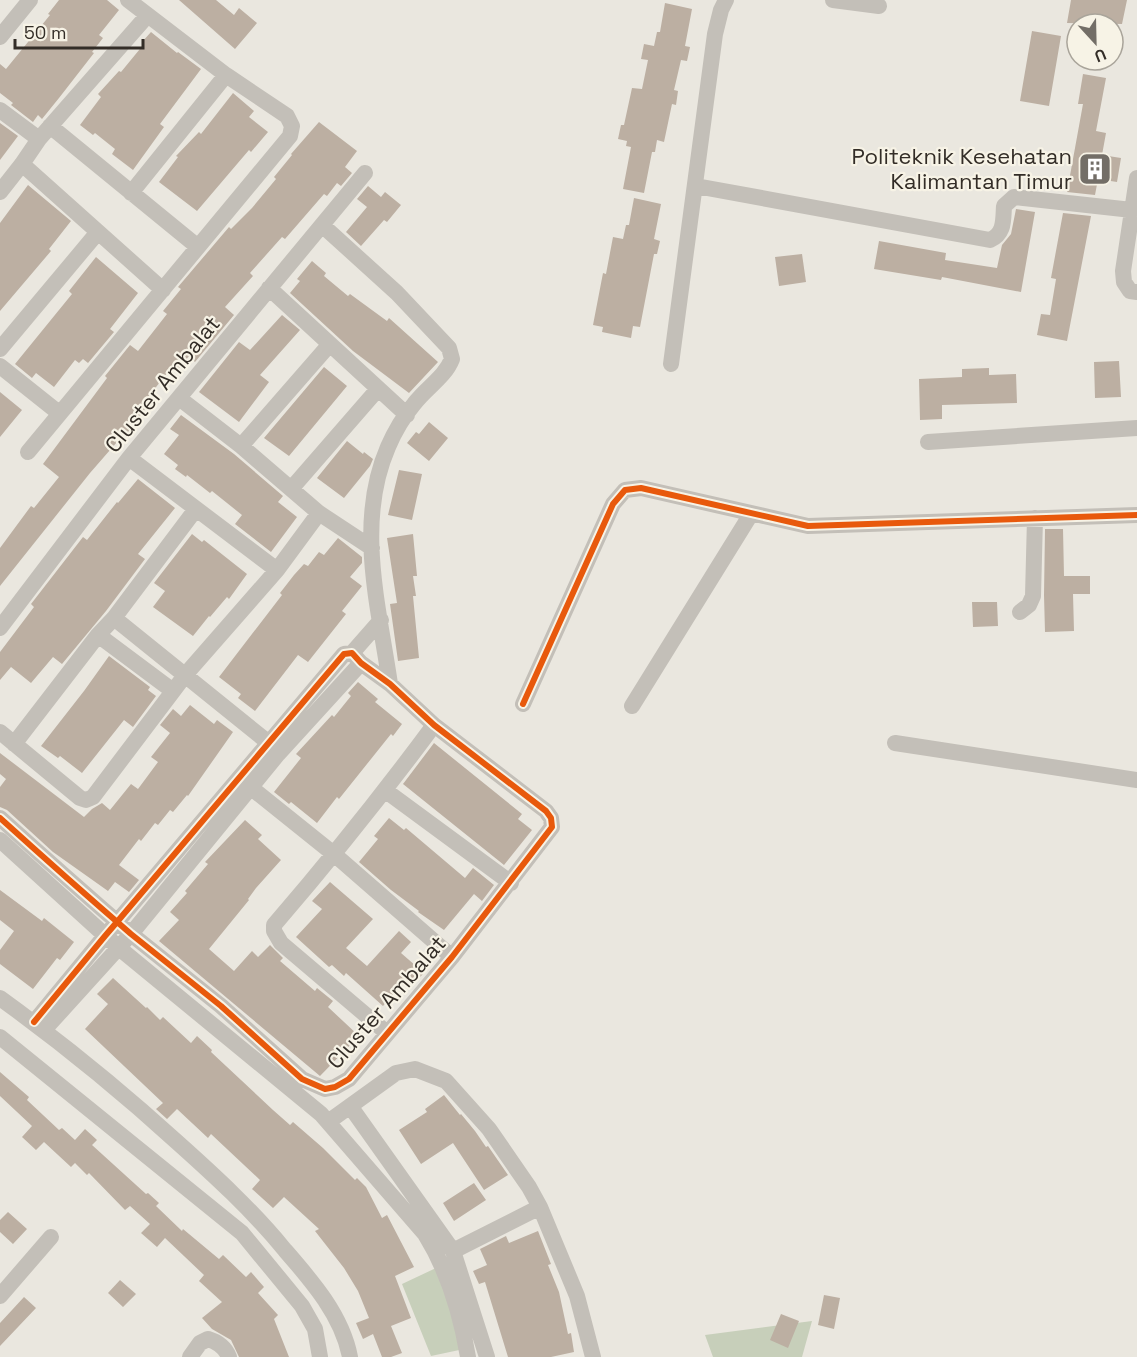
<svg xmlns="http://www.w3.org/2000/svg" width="1137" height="1357" font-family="'Space Grotesk',sans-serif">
<rect width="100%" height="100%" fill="#eae7df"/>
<path fill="#c7cfba" d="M436,1268l28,81 -33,7 -29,-72z
M812,1321l-10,36h-89l-8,-22z"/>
<path fill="#bcafa2" d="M59,0h48l12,10 -20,25 4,3 -11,14 2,1 -35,45 -17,21 -4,-4 -5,7 -22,-17 2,-2 -13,-10v-29l6,5 44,-54 -2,-1z
M179,0h37l18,15 5,-7 18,15 -22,26z
M1071,0h56l-5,24 -55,-1z
M665,3l27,6 -7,37 5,1 -3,14 -6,-1 -7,30 4,1 -2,14 -4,-1 -8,38 -7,-2 -2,12h-3l-8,41 -21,-4 8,-42 -5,-1 1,-5 -9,-2 3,-14h3l8,-37 10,1 6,-29 -7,-1 3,-15 10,2 3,-14h3z
M1032,31l29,5 -12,70 -29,-5z
M151,32l26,21 1,-1 23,17 -41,55 4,3 -31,43 -21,-16 3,-5 -20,-16 -2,2 -13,-10 21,-28 -3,-3 21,-23 2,1 23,-28 -2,-2z
M1083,74l23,4 -10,53 10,2 -4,22 19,3 -4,24 -19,-3 -3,16 -28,-3 16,-88h-5z
M233,93l21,18 -5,6 19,15 -17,20 -2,-2 -52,61 -38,-29 19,-25 -2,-1 23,-24 2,2z
M319,122l38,29 -12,16 7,6 -11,13 -4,-3 -10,13 -3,-2 -39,45 -3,-2 -32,36 3,3 -28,31 9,8 -39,47 -6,-6 -13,16 -5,-4 -29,37 4,3 -27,36 -2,-2 -27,31 -90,113v-38l31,-42 3,2 25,-31 -16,-13 64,-86 -2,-2 25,-31 8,6 29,-37 -4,-3 18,-22 -3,-2 51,-60 2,2 21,-21 24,-29 -2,-2 18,-22 -1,-1z
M0,123l18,13 -18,24z
M28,185l43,36 -22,28 2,2 -51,60v-88z
M368,186l13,11 4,-5 16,13 -14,17 -3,-2 -23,26 -15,-14 21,-25 -10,-8z
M634,198l27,6 -7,35 6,2 -3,13h-3l-14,73 -7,-1 -2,12 -29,-6 1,-5 -10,-2 10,-52 3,1 7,-37 10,2 3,-14h3z
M1016,209l19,3 -14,80 -79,-15 -1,3 -67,-11 5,-28 67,12 -1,7 52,8 5,-23 9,-11z
M1063,213l28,3 -24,125 -30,-6 4,-21 9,1 6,-36 -5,-1z
M802,254l4,28 -27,4 -4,-29z
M96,257l42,36 -28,36 4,3 -26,31 -5,-4 -4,4 -4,-3 -21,27 -18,-14 -4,5 -17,-14 57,-70 -3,-3z
M312,261l14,12 -2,3 24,20 2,-2 37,27 2,-3 49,44 -29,31 -56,-42 -63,-58 10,-12 -3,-2z
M282,315l18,15 -40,45 9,7 -30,40 -40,-30 40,-50 11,8z
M1119,361l2,36 -26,1 -1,-36z
M324,367l23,19 -58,70 -25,-18z
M989,368v7l27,-1 1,29 -75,2v14l-22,1 -1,-41 43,-2v-8z
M0,392l22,18 -22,27z
M181,415l53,39 49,42 -5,6 19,15 -26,35 -36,-28 7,-9 -30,-24 -2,2 -23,-18 -1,2 -11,-8 3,-4 -14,-11 15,-19 -9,-6z
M429,422l19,16 -19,23 -22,-18 9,-11 3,2z
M347,441l16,13 1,-2 9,7 -3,7 -26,32 -27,-20z
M399,470l23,4 -10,46 -24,-5z
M138,479l37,29 -37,46 7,5 -39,52 -44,53 -9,-7 -22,26 -20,-16 -11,13v-28l34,-45 -3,-3 52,-67 4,3 30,-38 1,1z
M1045,529h18l1,47h26v18h-17l1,37 -29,1 -1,-37z
M192,534l10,8 2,-2 43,34 -18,25 -2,-2 -17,20 -1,-1 -16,20 -40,-29 12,-16 -11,-8z
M413,534l4,42h-4l3,20h-3l6,62 -21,3 -8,-57 7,-1 -10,-65z
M338,538l24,19v6l-12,14 12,9 -20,25 4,3 -38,48 -10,-7 -43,56 -17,-13 3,-4 -22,-17 63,-82 -2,-2 14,-18 10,-11 4,2 11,-14 5,3z
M972,602h25l1,24 -25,1z
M109,656l41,31 -2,3 8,6 -23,31 -9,-7 -42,53 -22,-17 -2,2 -17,-12 43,-55z
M358,682l20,17 -3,3 27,22 -9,12 -2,-2 -52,65 -2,-2 -20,26 -26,-21 -2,2 -15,-12 27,-34 -5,-4 36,-39 2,2 17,-21 -3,-3z
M190,705l24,19 3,-4 16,12 -45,64 -1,-1 -14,17 -3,-2 -12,15 -3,-2 -14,18 -2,-2 -20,26 20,15 -10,12 -14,-10 -7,9 -55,-39 -46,-42 -7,-3v-20l6,-8 -6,-5v-21l84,64 8,-8 10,-6 8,7 21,-26 7,5 20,-27 -7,-5 19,-24 -10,-8 13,-16 8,7z
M434,743l88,71 -4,5 14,11 -28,35 -101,-81z
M389,818l15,12 2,-2 59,50 8,-10 21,17 -12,16 -8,-7 -30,36 -26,-18 1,-1 -28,-21 -32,-28 19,-23 -4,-3z
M245,820l17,15 -4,4 23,21 -25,28 -8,11 1,1 -40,49 25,22 18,-20 6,6 12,-12 13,13 -3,3 35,30 2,-3 16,13 -5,6 31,29 -39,40 -161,-135 20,-21 -9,-8 17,-19 -2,-2 23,-27 -3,-2z
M330,882l43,37 -27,29 21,18 32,-35 12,11 -10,11 23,20 -11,11 -6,-5 -24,27 -37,-33 -2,3 -12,-11 -3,2 -33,-30 26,-28 -10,-8z
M0,890l42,31 2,-3 30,24 -14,18 -3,-2 -24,31 -33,-25v-14l14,-19 -14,-11z
M113,978l33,30 1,-1 13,13 3,-3 28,26 6,-7 15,14 -1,2 62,58 17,15 3,-3 30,26 32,32 2,-2 9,9 16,31 5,-3 27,52 -19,9 16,42 -20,8 11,27 -11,4h-9l-9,-23 -10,5 -7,-16 13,-5 -11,-27 -14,-23 -29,-37 4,-2 -35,-32 -11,11 -21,-19 8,-9 -49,-46 -3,4 -31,-29 -10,10 -11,-10 7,-6 -78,-74 23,-25 -11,-10z
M0,1072l29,25 -2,3 32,30 3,-2 13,12 10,-11 12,11 -5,5 54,49 2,-1 11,10 -3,3 26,25 1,-2 36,30 4,-4 23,22 5,-5 13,15 -6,6 20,22 -4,4 15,38h-50l-8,-17 -19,-11 -10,-11 20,-16 -23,-21 5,-6 -39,-37 -8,9 -16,-14 9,-9 -20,-18 -5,4 -36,-37 -2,2 -12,-12 -4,4 -27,-25 -8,8 -14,-13 10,-11 -32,-30z
M444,1095l16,20 1,-1 14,17 11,16 2,-1 20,29 -24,15 -31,-47 -32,21 -22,-34 28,-18 -2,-3z
M474,1183l12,17 -32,21 -11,-18z
M8,1212l19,17 -14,15 -13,-12v-12z
M538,1231l13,33 -3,1 11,27 9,42 3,-1 3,19 -23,5h-43l-23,-75 -6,2 -6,-13 14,-6 -7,-16 26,-13 3,7z
M120,1280l16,14 -13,13 -15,-14z
M824,1295l16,3 -6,31 -16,-4z
M24,1297l12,11 -36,38v-23z
M781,1314l18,7 -11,27 -18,-8z"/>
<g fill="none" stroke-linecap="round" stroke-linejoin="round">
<path stroke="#c3bfb8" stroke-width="16" d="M833,0l46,6
M0,37l30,-37
M0,110l39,29
M50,126l148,121
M22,164l141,126
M1137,178l-14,93 1,11 6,9 7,1
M696,186l294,54c15,-7 13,-20 14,-34l10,-9 118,13
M0,192l22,-28 17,-25 108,-123
M131,193l95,-118
M322,225l75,68 52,55 3,11c-7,18 -26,29 -38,45 -10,12 -20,29 -26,43 -33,76 -9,160 2,237
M269,288l138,127
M0,349l98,-117
M671,364l44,-330 6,-24 5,-10
M0,366l59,47
M179,398l62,48 78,67 53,35
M928,442l209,-14
M241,446l89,-102
M28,452l262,-316 2,-10 -5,-10 -61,-41 -98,-75
M129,458l148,112
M291,489l87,-100
M1020,612l9,-7 4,-9 2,-78
M114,618l155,125
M0,628l129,-170 236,-285
M98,635l75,56
M352,653l29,-33
M523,704l90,-200 12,-14 16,-2 167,38 329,-11
M632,706l119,-192
M0,732l80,66 6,2 7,-3 93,-123 91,-104 42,-57
M895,743l242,37
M14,744l84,-109 16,-17 82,-109
M244,782l91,73 117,102
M386,791l125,92
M0,818c43,39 87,78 131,116l90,72 81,73 23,10 10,-2 14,-8 103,-122 100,-130 -1,-9 -5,-7 -112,-86 -44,-41 -29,-21 -9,-10 -8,1 -227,268 -12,14 -71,86
M0,840l119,108 202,166 104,120c23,37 36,81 43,123
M0,998c62,45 121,93 177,144 38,34 75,68 107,107 27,31 58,66 66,108
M44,1030l87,-96 147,-180 83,-91
M387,1033l-106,-90 -7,-12v-6c56,-65 109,-131 160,-200
M0,1037l242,196 60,73 13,23 5,28
M350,1106l103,145 34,106
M328,1122l68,-49 19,-4 31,12 43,48 40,58 11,20 37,89 16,61
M453,1251l87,-44
M0,1296l51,-59
M190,1357l10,-14 8,-4c10,3 17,8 21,18"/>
<g stroke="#f7f3e6" stroke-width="10">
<path id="cycleway" d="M523,704l90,-200 12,-14 16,-2 167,38 329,-11
M0,818c43,39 87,78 131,116l90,72 81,73 23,10 10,-2 14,-8 103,-122 100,-130 -1,-9 -5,-7 -112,-86 -44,-41 -29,-21 -9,-10 -8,1 -227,268 -12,14 -71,86"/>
</g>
<use href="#cycleway" stroke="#e8590c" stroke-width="6"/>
</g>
<defs>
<g id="building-square" transform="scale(1.725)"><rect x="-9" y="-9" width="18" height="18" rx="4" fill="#736e67" stroke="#f7f3e6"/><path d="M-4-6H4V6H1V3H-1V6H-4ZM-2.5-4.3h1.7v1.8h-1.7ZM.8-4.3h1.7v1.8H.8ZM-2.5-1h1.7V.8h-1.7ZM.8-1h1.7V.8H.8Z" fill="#fff"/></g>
</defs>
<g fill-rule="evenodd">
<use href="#building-square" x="1095" y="169"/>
</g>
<g text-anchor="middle" stroke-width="4.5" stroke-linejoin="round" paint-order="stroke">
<g font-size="22" fill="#332d27" stroke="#f7f3e6" text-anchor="end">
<text x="1072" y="164">Politeknik Kesehatan<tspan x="1072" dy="25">Kalimantan Timur</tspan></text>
</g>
<g font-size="22" fill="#332d27" stroke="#f7f3e6">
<text transform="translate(162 384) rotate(-51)" y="8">Cluster Ambalat</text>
<text transform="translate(386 1002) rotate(-49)" y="8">Cluster Ambalat</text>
</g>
</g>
<g transform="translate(1095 42) rotate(158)"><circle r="28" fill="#f7f3e6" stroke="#a9a49a" stroke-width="1.5"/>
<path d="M0-4.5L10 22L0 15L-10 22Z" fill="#736e67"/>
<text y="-9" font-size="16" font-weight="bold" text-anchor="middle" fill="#332d27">U</text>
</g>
<path d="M15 39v9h128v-9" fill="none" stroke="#332d27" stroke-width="3"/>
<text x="24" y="39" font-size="18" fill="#332d27" stroke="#f7f3e6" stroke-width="4.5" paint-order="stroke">50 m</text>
</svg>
